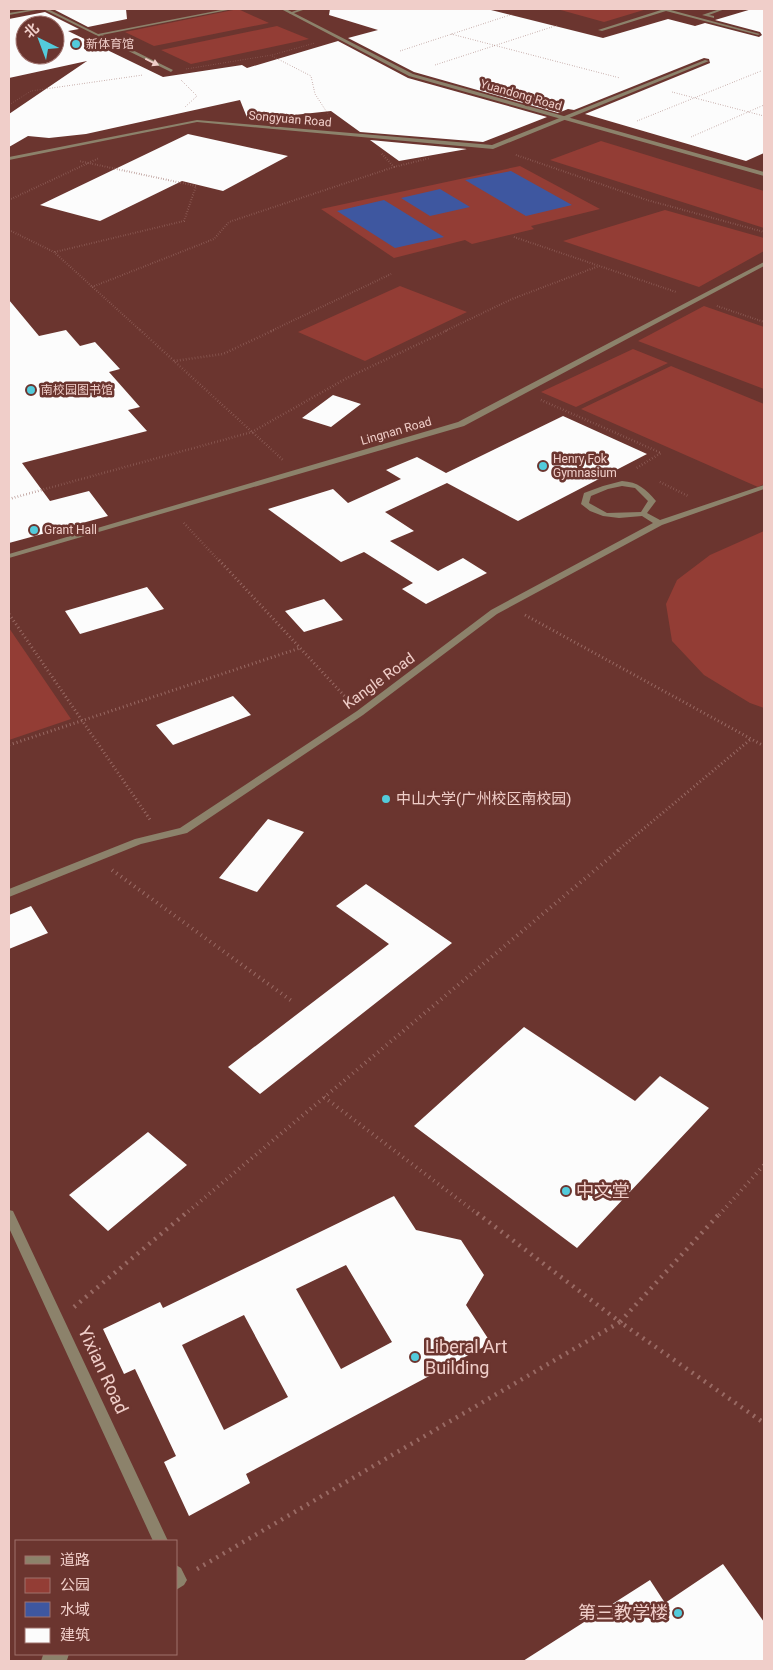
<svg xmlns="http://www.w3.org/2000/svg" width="773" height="1670" font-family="Roboto,'Noto Sans SC',sans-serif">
<rect width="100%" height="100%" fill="#6b352f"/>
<path fill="#933d35" d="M238,9l31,14 -115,23 -29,-14z
M557,9h90l-43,13z
M277,26l32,13 -118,25 -30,-14z
M601,141l163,50v37l-214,-68z
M520,166l80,43 -69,17 3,3 -62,15 -7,-4 -71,18 -73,-49z
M665,210l99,28v13l-65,36 -136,-46z
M400,286l67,26 -102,49 -67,-29z
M704,306l60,21v62l-126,-48z
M633,349l35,14 -92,44 -35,-15z
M671,366l93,38v80l-6,3 -177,-78z
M764,531v177l-14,-5 -46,-28 -32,-34 -6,-37 11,-24 33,-25z
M9,628l62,91 -62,21z"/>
<path fill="#3e57a0" d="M511,171l61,34 -46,11 -61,-36z
M440,189l30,18 -40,9 -29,-18z
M384,200l60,37 -49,11 -58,-37z"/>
<path fill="#fcfcfc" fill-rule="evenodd" d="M64,9h62l1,10 -39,8 -33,-17z
M330,9h157l116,29 65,-19 27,7 10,-3 54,14 3,-2 -2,-3 -45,-12 37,-11h12v144l-18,8 -161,-47 125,-51 -1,-4 -5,-1 -130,52 -6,-1 -10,4 -144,-41 -66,-34 30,-8 -49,-15z
M45,12l34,17 -11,2 95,46 79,-12 5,3 91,-27 70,37 139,39 -64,25 -123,-10 -29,-21 -83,9 -8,-20 -154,34 -37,4 -21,-2 -19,11v-33l78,-53 -78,17v-59zM25,25h30v30h-30z
M188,134l100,22 -65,35 -41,-10 -82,40 -60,-16z
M370,140l97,9 -68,12z
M9,300l30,36 27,-6 14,16 15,-4 25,27 -11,3 31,35 -12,3 19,21 -125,32 28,38 39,-10 19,25 -99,27z
M333,395l28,9 -30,23 -29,-9z
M563,416l84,38 -129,67 -71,-38 -62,29 29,19 -24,10 48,30 25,-13 24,15 -61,31 -24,-15 11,-6 -49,-31 -23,10 -73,-53 65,-20 15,14 53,-24 -15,-9 31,-13 29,16z
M147,587l17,22 -84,25 -15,-23z
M324,599l19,21 -39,12 -19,-21z
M233,696l18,19 -78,30 -17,-20z
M268,819l36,13 -47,60 -38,-14z
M366,884l86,59 -192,151 -32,-27 161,-123 -53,-38z
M31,906l17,27 -39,16v-34z
M524,1027l111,74 25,-25 49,32 -132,140 -163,-122z
M148,1132l39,33 -79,66 -39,-36z
M394,1196l22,34 45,10 23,35 -18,30 25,38 -245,131 4,9 -61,33 -25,-54 12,-6 -41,-87 -11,5 -21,-45 57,-27 3,6zM346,1265l46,77 -51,27 -45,-80zM244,1315l44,82 -64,33 -42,-85z
M723,1564l41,58v39h-241l127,-81 15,23z"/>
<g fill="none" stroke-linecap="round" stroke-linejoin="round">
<path stroke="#996a64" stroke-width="1" stroke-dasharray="0.5 2" stroke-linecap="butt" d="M451,34l169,44
M400,51l113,-37
M272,56l39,20 4,18 15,23
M435,65l123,-40
M186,69l86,-14 43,-12
M181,80l16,16 -12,11
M672,92l92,24
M9,105l22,-14 112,-16
M637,121l124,-50
M691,137l73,-32"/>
<path stroke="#996a64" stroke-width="2" stroke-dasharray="0.5 2" stroke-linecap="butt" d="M516,155l131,45 117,32
M394,167l36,-9
M9,200l90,-42
M9,230l45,22 87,79
M514,237l162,55
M55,252l129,-31 12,-35 -117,-25
M92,287l122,-48 15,-17 165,-55 -13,-14
M717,306l47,16
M271,331l120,-57
M445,331l67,-32 87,-33"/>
<path stroke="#996a64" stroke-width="2.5" stroke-dasharray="0.5 2.5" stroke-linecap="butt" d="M140,330l143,130
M174,361l49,-7 51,-24
M541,400l120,53 -26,16
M660,482l28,14
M9,499l243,-67 95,-54 101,-48
M184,523l36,39"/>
<path stroke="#996a64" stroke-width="3" stroke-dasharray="1 3" stroke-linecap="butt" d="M219,560l130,141
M9,614l142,207
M525,615l239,131
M9,745l291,-97
M617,851l134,-112"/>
<path stroke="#996a64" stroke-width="4" stroke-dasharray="1 4.5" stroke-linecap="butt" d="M112,870l181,132
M324,1097l155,118
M184,1215l435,-365
M719,1215l45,-50"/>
<path stroke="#996a64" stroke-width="4.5" stroke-dasharray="2 5.5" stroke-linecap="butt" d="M477,1213l143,109 100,-109
M74,1307l112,-94
M197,1569l423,-247 144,101"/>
<path fill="#8c826b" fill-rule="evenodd" d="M34,9h8l-33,6v-2z
M43,9h5l50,25 128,-25h7l-131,26 71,35 -2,2z
M300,9h6l-15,5 -2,-1z
M660,9h7l93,25 -2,1 -92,-24 -64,20 -4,-1 63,-20z
M720,9h5l-16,6 5,1v2l-12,-3z
M705,60l4,1 -216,88 -296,-27 -188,38v-3l188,-37 295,25z
M764,262v4l-300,160 -455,132v-4l449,-132z
M622,481c16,1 24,8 34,20l-9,12 13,7 104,-35v4l-102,36 -165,89 -134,101 -176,118 -46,11 -132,53v-8l126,-50 45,-11 177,-117 134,-101 162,-87 -11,-7 -23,2 -16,-2 -13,-5 -9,-7 3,-11 19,-7zM622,486l13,2 13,13 -7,11 -34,1 -18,-10 2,-7 17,-7z"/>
<path fill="#8c826b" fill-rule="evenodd" d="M281,9h5l127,65 351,98v4l-355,-100z
M9,1210l4,1 155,330h-15l-144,-313z
M176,1565l5,3 6,12 -3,5 -8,5z
M46,1654h23l-2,6 -3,1h-23l2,-6z"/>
</g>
<defs><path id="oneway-solid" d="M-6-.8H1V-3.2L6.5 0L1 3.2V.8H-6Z" transform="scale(1.25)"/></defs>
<use fill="#f0cec9" href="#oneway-solid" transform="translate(152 62) rotate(26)"/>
<g fill="#53cbdb" stroke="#6b352f" stroke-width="2">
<circle cx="76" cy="44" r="5"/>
<circle cx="31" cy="390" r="5"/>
<circle cx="543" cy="466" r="5"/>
<circle cx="34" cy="530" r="5"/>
<circle cx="386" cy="799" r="5"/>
<circle cx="566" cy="1191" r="5"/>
<circle cx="415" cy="1357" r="5"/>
<circle cx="678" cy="1613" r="5"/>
</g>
<g text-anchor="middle" stroke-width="5" stroke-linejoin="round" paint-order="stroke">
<g font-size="12" fill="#f0cec9" stroke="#6b352f" text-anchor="start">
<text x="86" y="48">新体育馆</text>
<text x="41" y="394">南校园图书馆</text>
<text x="553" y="463">Henry Fok<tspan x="553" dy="14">Gymnasium</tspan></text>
<text x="44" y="534">Grant Hall</text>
</g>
<g font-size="12" fill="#f0cec9" stroke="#6b352f">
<text transform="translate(521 95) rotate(16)" y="4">Yuandong Road</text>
<text transform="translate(290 119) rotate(5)" y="4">Songyuan Road</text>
<text transform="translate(396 431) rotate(-16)" y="4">Lingnan Road</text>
</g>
<g font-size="15" fill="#f0cec9" stroke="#6b352f">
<text transform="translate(379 681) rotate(-36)" y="5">Kangle Road</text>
</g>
<g font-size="15" fill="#f0cec9" stroke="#6b352f" text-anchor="start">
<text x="396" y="804">中山大学(广州校区南校园)</text>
</g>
<g font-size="18" fill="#f0cec9" stroke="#6b352f" text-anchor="start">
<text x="576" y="1197">中文堂</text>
<text x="425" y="1353">Liberal Art<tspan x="425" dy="21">Building</tspan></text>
<text x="668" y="1619" text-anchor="end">第三教学楼</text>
</g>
<g font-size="18" fill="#f0cec9" stroke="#6b352f">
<text transform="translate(103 1370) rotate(65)" y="6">Yixian Road</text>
</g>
</g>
<rect width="773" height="1670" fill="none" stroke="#f0cec9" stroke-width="20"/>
<rect x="15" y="1540" width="162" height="115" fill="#6b352f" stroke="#a0726d"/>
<rect x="25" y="1556" width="25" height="8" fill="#8c826b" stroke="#a0726d"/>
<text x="60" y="1565" font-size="15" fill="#f0cec9">道路</text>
<rect x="25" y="1578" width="25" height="15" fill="#933d35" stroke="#a0726d"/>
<text x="60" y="1590" font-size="15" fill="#f0cec9">公园</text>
<rect x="25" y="1602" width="25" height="15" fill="#3e57a0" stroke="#a0726d"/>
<text x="60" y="1615" font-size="15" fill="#f0cec9">水域</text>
<rect x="25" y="1628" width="25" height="15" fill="#fcfcfc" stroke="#a0726d"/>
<text x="60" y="1640" font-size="15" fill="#f0cec9">建筑</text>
<g transform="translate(40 40) rotate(318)"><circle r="24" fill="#6b352f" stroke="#a0726d"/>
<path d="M0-4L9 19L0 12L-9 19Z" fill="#53cbdb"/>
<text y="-8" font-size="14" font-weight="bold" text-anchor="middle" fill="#f0cec9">北</text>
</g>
</svg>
